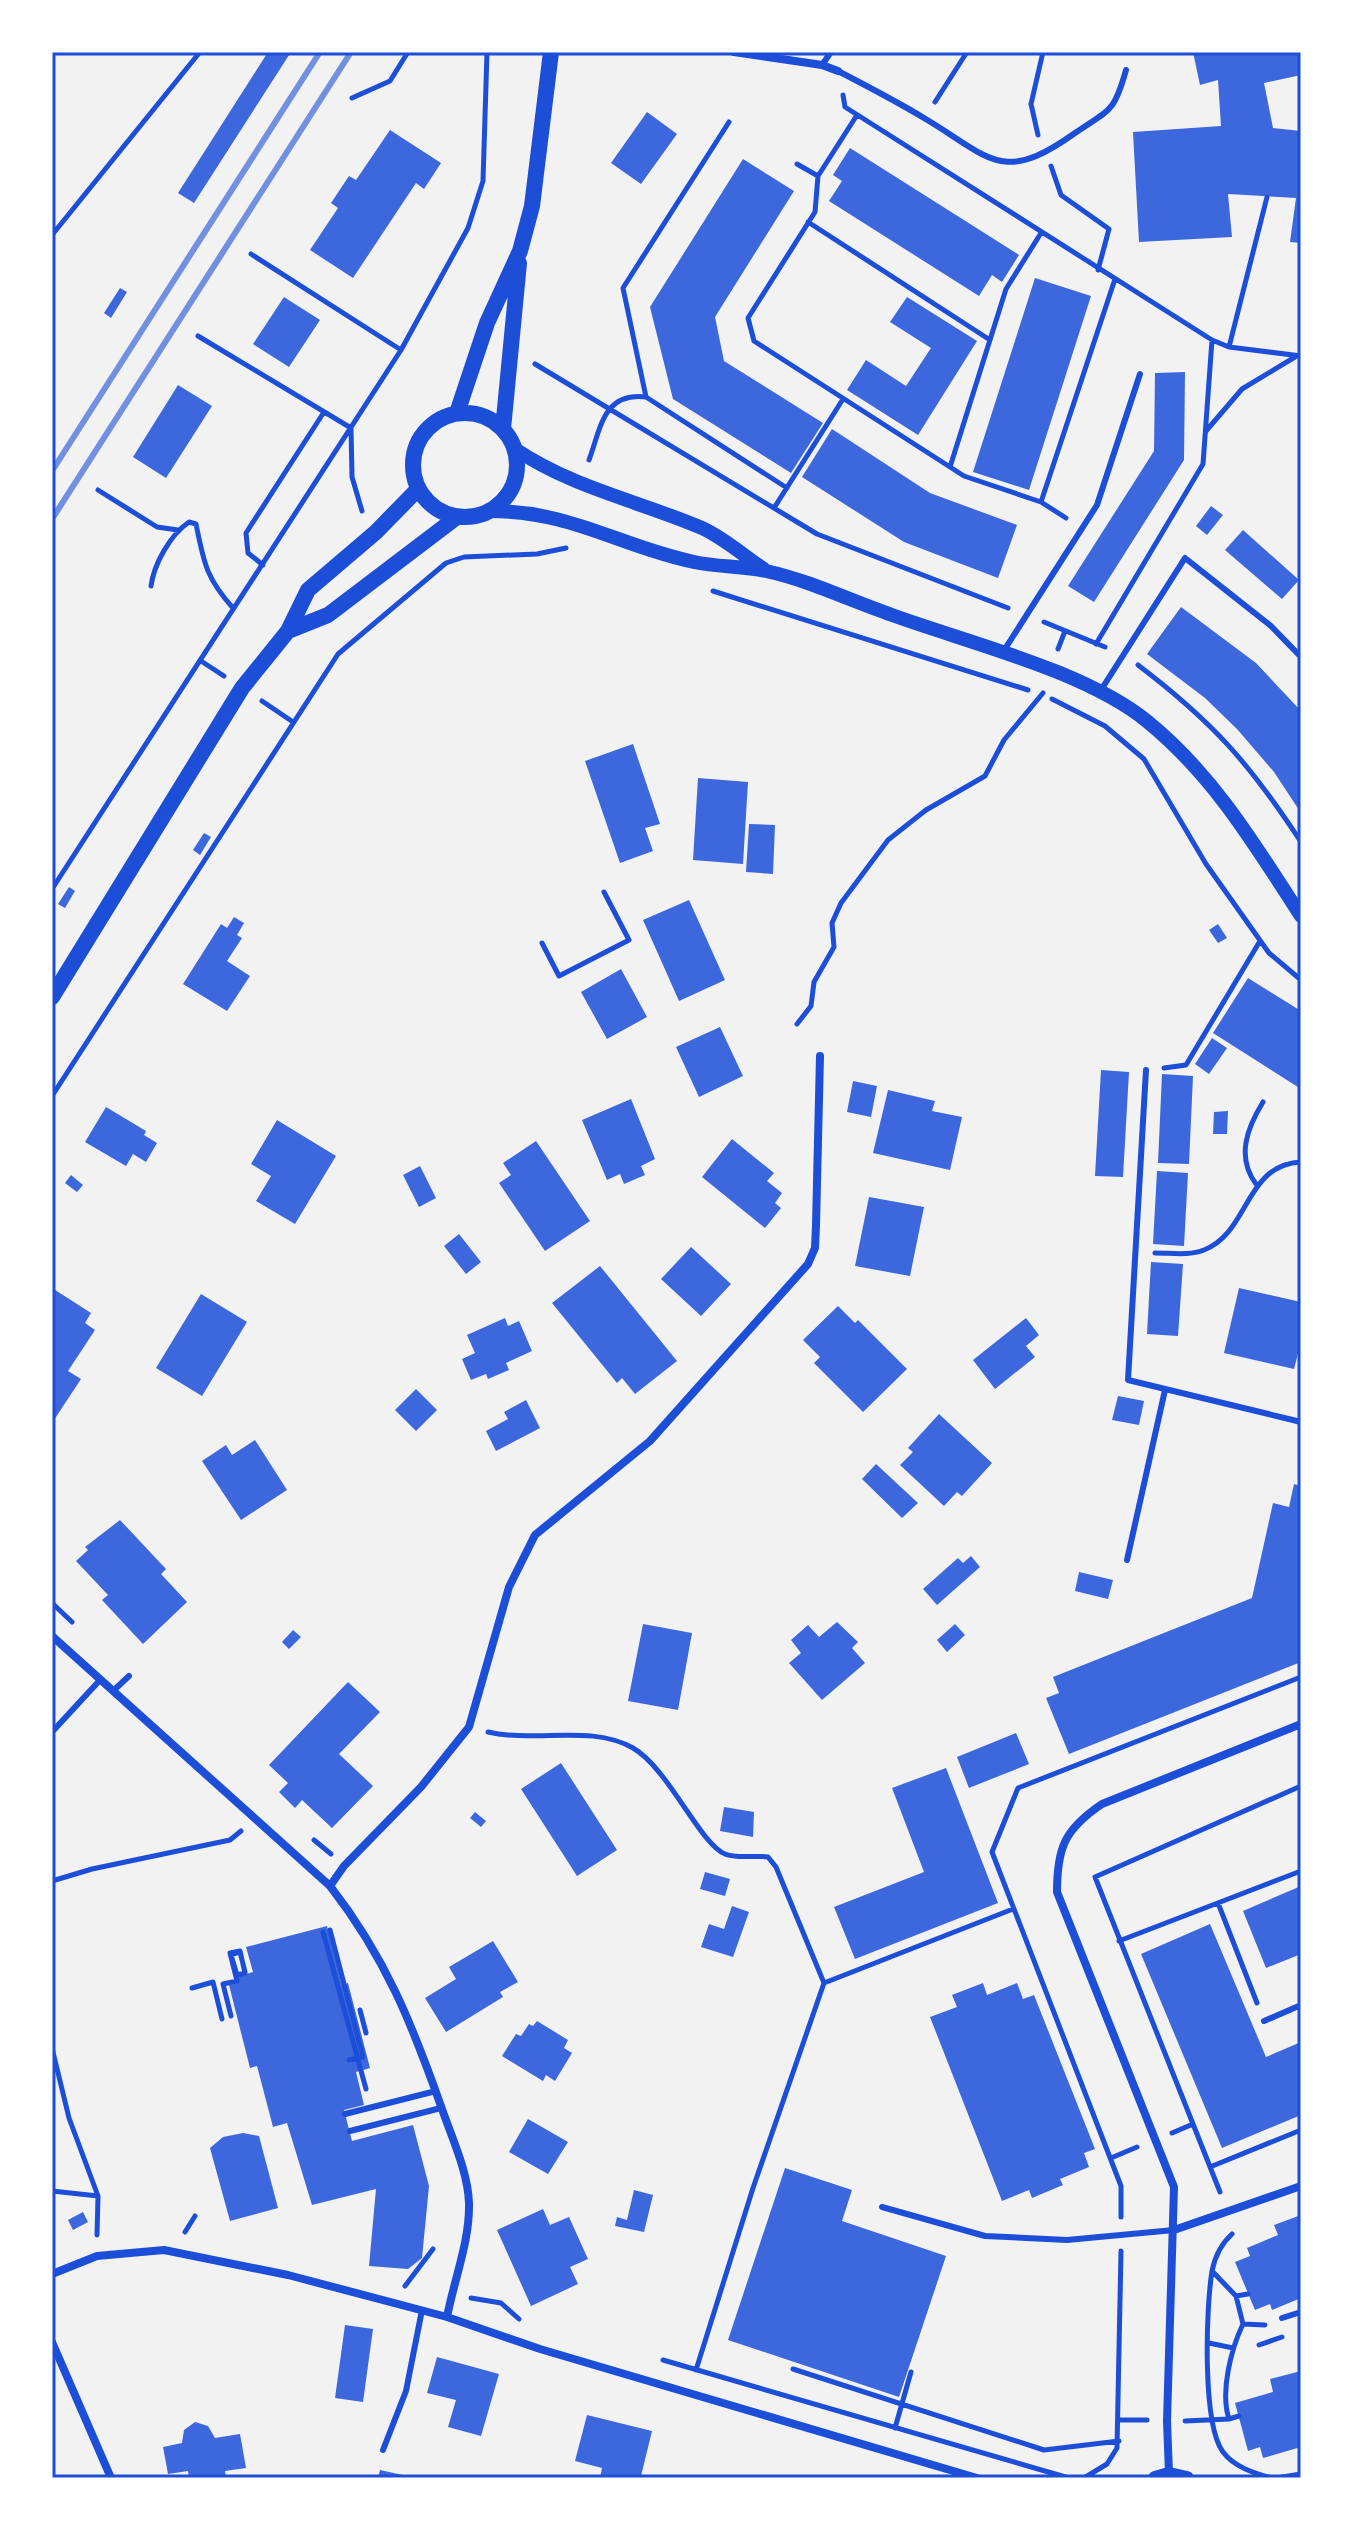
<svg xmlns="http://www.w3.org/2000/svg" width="1353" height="2530" font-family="'Source Sans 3',sans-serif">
<rect width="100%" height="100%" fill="#f2f2f2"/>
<path fill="#3d67dc" d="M268,52h23l-97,151 -16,-10z
M1193,52h108v23l-37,8 9,45 28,3v112l-11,-1 6,-44 -68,-4 4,43 -93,5 -6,-110 88,-6 -3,-46 -18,5z
M647,112l30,22 -36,50 -30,-21z
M390,130l51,33 -17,26 -8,-6 -63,95 -43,-28 28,-42 -7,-5 18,-27 7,4z
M850,148l169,107 -17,27 -10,-7 -13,21 -150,-95 13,-20 -9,-6z
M743,159l51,32 -79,126 9,44 99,62 -32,50 -118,-74 -23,-92z
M1035,278l56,18 -62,194 -56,-18z
M120,288l7,4 -16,26 -7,-5z
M284,297l36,23 -31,47 -36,-23z
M907,297l70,44 -59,94 -71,-45 19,-30 40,26 25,-38 -41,-26z
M1185,372l-1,88 -90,142 -26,-16 86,-135 1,-78z
M178,385l34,21 -46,72 -33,-21z
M832,429l98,64 87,32 -19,53 -94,-36 -102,-65z
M1211,506l12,9 -16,20 -11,-9z
M1243,530l56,50 -17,19 -57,-49z
M1181,607l75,56 45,48v102l-27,-41 -37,-43 -32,-31 -58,-44z
M633,744l27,80 -15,4 8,23 -33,12 -35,-102z
M698,778l50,4 -5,82 -50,-4z
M749,824l26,1 -2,49 -27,-2z
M204,833l7,4 -11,18 -7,-5z
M69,887l6,4 -10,17 -7,-4z
M689,900l36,80 -46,21 -36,-81z
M234,917l10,6 -7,12 5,3 -15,23 23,15 -23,35 -44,-27 38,-60 6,4z
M1218,924l9,14 -9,5 -9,-13z
M621,969l26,48 -40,22 -26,-47z
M1248,978l53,33v78l-88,-56z
M720,1027l23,49 -44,21 -23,-50z
M1212,1038l15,10 -18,26 -14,-10z
M1101,1070l28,2 -6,105 -28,-1z
M1162,1074l31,2 -4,88 -31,-1z
M853,1081l24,5 -6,31 -24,-5z
M888,1090l47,11 -3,10 30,6 -12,53 -77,-17z
M631,1099l24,60 -14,7 4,9 -21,9 -4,-10 -13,6 -25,-60z
M106,1107l40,24 -2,4 13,8 -11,19 -13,-8 -7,12 -41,-24z
M1228,1111l-1,23h-14l1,-22z
M277,1120l59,36 -41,68 -39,-23 15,-25 -20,-12z
M732,1139l42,34 -7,8 15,12 -7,10 6,5 -16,20 -63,-51z
M536,1141l54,80 -45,30 -46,-68 12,-8 -8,-12z
M420,1166l16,32 -17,9 -16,-32z
M1157,1171l31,2 -4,73 -31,-2z
M71,1175l12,10 -6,7 -12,-9z
M869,1197l55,10 -14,69 -55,-10z
M459,1234l22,28 -15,12 -22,-28z
M691,1247l40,37 -30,32 -40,-37z
M1151,1262l32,2 -5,72 -31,-2z
M600,1266l77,95 -42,33 -13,-16 -5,5 -65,-80z
M52,1288l39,25 -6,10 10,7 -27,41 13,8 -29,44z
M1239,1288l62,14v40l-7,27 -70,-16z
M201,1294l46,28 -45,74 -46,-28z
M838,1306l17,17 3,-3 49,49 -44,43 -49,-49 6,-6 -17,-17z
M505,1318l3,8 11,-5 13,30 -26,12 3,7 -21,9 -2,-5 -15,6 -9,-21 13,-6 -8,-18z
M1026,1318l13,17 -13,11 9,11 -40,32 -22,-29z
M416,1389l21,21 -21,21 -21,-21z
M1118,1396l26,5 -5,24 -27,-5z
M526,1400l14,28 -44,23 -10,-20 22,-12 -4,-7z
M939,1414l53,49 -30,33 -5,-4 -13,14 -44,-41 13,-13 -5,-4z
M255,1440l32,50 -46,30 -39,-59 24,-16 6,10z
M876,1464l42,39 -16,15 -40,-39z
M1294,1484l7,2v176l-232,92 -23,-56 13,-5 -6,-16 199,-79 21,-95 16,4z
M120,1520l46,49 -5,5 26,28 -44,42 -41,-44 6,-5 -32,-34 12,-11 -3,-3z
M971,1556l9,11 -43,38 -14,-16 35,-31 5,5z
M1079,1572l34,8 -5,19 -33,-8z
M837,1622l21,20 -6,6 13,15 -43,37 -33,-37 12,-10 -10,-13 17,-15 11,12z
M643,1624l49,9 -14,77 -50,-9z
M955,1624l10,11 -18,17 -10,-12z
M293,1630l8,7 -12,12 -7,-7z
M348,1682l32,30 -41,42 34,32 -41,42 -30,-28 -7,8 -16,-16 9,-9 -19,-18z
M1016,1733l13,31 -60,24 -12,-31z
M561,1763l56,87 -40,26 -56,-87z
M946,1768l52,135 -143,56 -21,-52 90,-35 -32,-84z
M724,1807l30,5 -1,25 -33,-6z
M475,1812l11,9 -5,6 -11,-9z
M705,1872l25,7 -5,17 -25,-7z
M1301,1886v68l-35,14 -23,-57z
M732,1906l17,6 -16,45 -32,-10 8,-23 15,5z
M1210,1924l56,133 35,-15v73l-79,33 -81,-194z
M327,1926l15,59 6,-2 22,85 -14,4 8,33 -20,5 8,31 61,-16 16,61 -7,72 -14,11 -39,-3 7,-77 -64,16 -25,-82 -14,4 -16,-61 -7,2 -21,-83 9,-2 -2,-6 17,-5 -7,-25z
M493,1941l25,41 -18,10 3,5 -57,35 -21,-34 31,-19 -7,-12z
M983,1983l4,12 30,-12 6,16 11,-4 61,154 -11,4 5,14 -29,12 3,6 -31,13 -3,-8 -27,11 -72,-184 27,-10 -5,-12z
M537,2021l31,19 -4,8 8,5 -17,28 -9,-6 -3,6 -41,-25 14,-22 5,2 8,-12 4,2z
M528,2119l40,23 -20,32 -39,-22z
M243,2133l16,3 19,72 -48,13 -20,-73 13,-11z
M785,2168l67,22 -10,31 104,35 -47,141 -171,-57z
M634,2190l19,5 -9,37 -29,-6 2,-9 10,3z
M543,2209l7,16 19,-8 19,42 -18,8 8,17 -47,22 -34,-76z
M83,2212l5,10 -15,8 -5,-10z
M1301,2215v83l-29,12 -2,-6 -15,6 -20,-48 15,-6 -3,-8 31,-13 -4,-10z
M345,2325l28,4 -10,73 -28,-4z
M437,2357l62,17 -18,62 -33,-9 8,-27 -29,-7z
M1301,2371v76l-38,11 -3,-11 -12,4 -13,-48 38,-11 -3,-13z
M587,2415l65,16 -11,45 -41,2 2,-10 -27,-7z
M195,2422l13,4 7,12 25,-4 6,34 -21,3 1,7h-37l-1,-7 -20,3 -5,-27 19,-4 2,-13z
M380,2470l32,7 -1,1h-33z"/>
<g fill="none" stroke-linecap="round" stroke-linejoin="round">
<path stroke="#1d4ed8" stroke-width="5" d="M843,95l2,12 367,233 17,7 72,9
M352,98l38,-17 18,-29
M935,102l32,-50
M857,115l-39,61 -3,36 -67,106 6,23 210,135 77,26 25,16
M729,122l-106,166 23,109 141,91
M1038,135l-7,-31 12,-52
M797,164l21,12
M1051,166l10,29 48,34 -11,41
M808,222l182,118
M52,235l148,-183
M251,254l150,96
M198,336l153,92 1,49 10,34
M1229,347l38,-150
M535,364l282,170 191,74
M1206,431l36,-42 53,-32
M589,460c12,-32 14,-68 57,-63
M950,467l56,-178 35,-56
M98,490l59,37 21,3
M1041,502l74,-223
M774,508l69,-109
M263,565l-15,-12 -2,-20 78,-121
M151,586c3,-22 19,-51 38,-64l7,2c8,39 10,54 37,84
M713,591l315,99
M1044,622l61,25
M1096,644l107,-180 9,-124
M1058,649l7,-18
M201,661l23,15
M1138,665c75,57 112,99 163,177
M1052,699l53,27 39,33 62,105 63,89 32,27
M262,701l31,21
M52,889l349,-539 67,-122 15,-47 4,-129
M542,943l17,33 70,-36 -25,-48
M797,1024l14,-18 3,-24 20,-35 -2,-24 9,-20 47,-63 38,-30 59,-34 19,-36 39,-47
M1164,1068l22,-3 74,-124
M52,1096l286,-442 108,-91 18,-6 73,-3 29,-6
M1256,1184c-20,-27 -9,-56 7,-82
M1155,1253c16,0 34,3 49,-3 46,-18 40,-85 97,-88
M52,1603l20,19
M488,1732c47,11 103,-8 145,16 35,20 67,96 92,106 11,5 30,1 43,3l8,10 48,116
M314,1840l17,14
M52,1881l40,-12 138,-29 11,-9
M1218,1903l39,100
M330,1930l33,127 -14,3
M323,1932l43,157
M1119,1941l182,-70
M192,1988l21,-6 9,37
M360,2010l6,23
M231,2016l-8,-32 14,-3 -7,-28 10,-2 5,22 -8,2 -6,-20 9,-3 5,20
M52,2048l17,70 29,78 -1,39
M1172,2133l21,-9
M1111,2158l26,-11
M1210,2167l91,-37
M52,2191l46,5
M1220,2192l-125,-315 206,-91
M1121,2217v-31l-129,-334 26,-64 283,-111
M185,2232l10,-16
M1232,2234c-11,10 -17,22 -20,37 -6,37 -10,153 11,181 11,15 31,21 48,26
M1212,2271l24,25 7,28
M405,2286l28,-37
M1236,2296l12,-2
M471,2298l30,5 18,16
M1209,2343l24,5
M1259,2345l23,-8
M663,2360l406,118
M793,2369l251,81 75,-9
M696,2370l57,-182 71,-205 189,-74
M1239,2416l-10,3c-9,-27 2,-70 14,-95l22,1
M1120,2420h27
M1185,2421l44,-2
M895,2428l16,-56
M1084,2478l23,-14 10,-16 4,-197
M1276,2478l25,-4"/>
<path stroke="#1d4ed8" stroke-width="6" d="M822,65l9,-13
M838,71c29,15 58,30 86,47 66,39 77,68 151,15 35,-24 39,-20 51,-63
M1003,652l94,-147 43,-131
M1101,690l84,-132 86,68 30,31
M1146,1070l-18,310 173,42
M1127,1560l38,-170
M113,1691l16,-15
M52,1732l48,-52
M1264,2021l37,-16
M345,2114l91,-23
M350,2131l91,-23
M882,2207l103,29 82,4 107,-10
M1282,2318l19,-6
M383,2450l23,-59 16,-81"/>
<path stroke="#1d4ed8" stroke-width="8" d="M734,52l88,13 16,6
M52,1636l278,250c56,72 82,138 112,223 10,29 26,63 27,94 1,38 -15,77 -22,114
M330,1886l14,-20 77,-79 48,-60 40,-140 26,-52 115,-94 158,-177 7,-16 1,-23 4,-169
M1174,2230l127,-44
M52,2274l45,-18 67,-6 124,25 159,42 93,32 437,129
M52,2342l59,136
M1169,2474l-2,-53 7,-234 -117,-295c0,-45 8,-63 45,-88l199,-80"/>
<path stroke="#1d4ed8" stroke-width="14" d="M515,449c58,39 124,52 187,79 22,10 42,28 62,41
M489,511c84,0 129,35 205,51 23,5 48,4 72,9 42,9 85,30 126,44 77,28 194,56 256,107 66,54 107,123 153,194
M1155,2478l14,-4 18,4"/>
<path stroke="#1d4ed8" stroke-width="16" d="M413 465a52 52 0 1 1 104 0a52 52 0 1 1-104 0Z
M457,413l30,-90 33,-72 12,-45 19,-154
M503,429l16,-166
M288,631l40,-16 129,-98
M52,997l190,-309 46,-57 20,-41 68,-58 42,-43"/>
<path stroke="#7290e2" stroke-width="6" d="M52,471l268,-419
M52,519l299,-467"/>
</g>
<rect width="1353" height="2530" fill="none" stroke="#ffffff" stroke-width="108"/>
<rect x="54" y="54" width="1245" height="2422" fill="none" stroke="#1d4ed8" stroke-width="3"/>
</svg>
